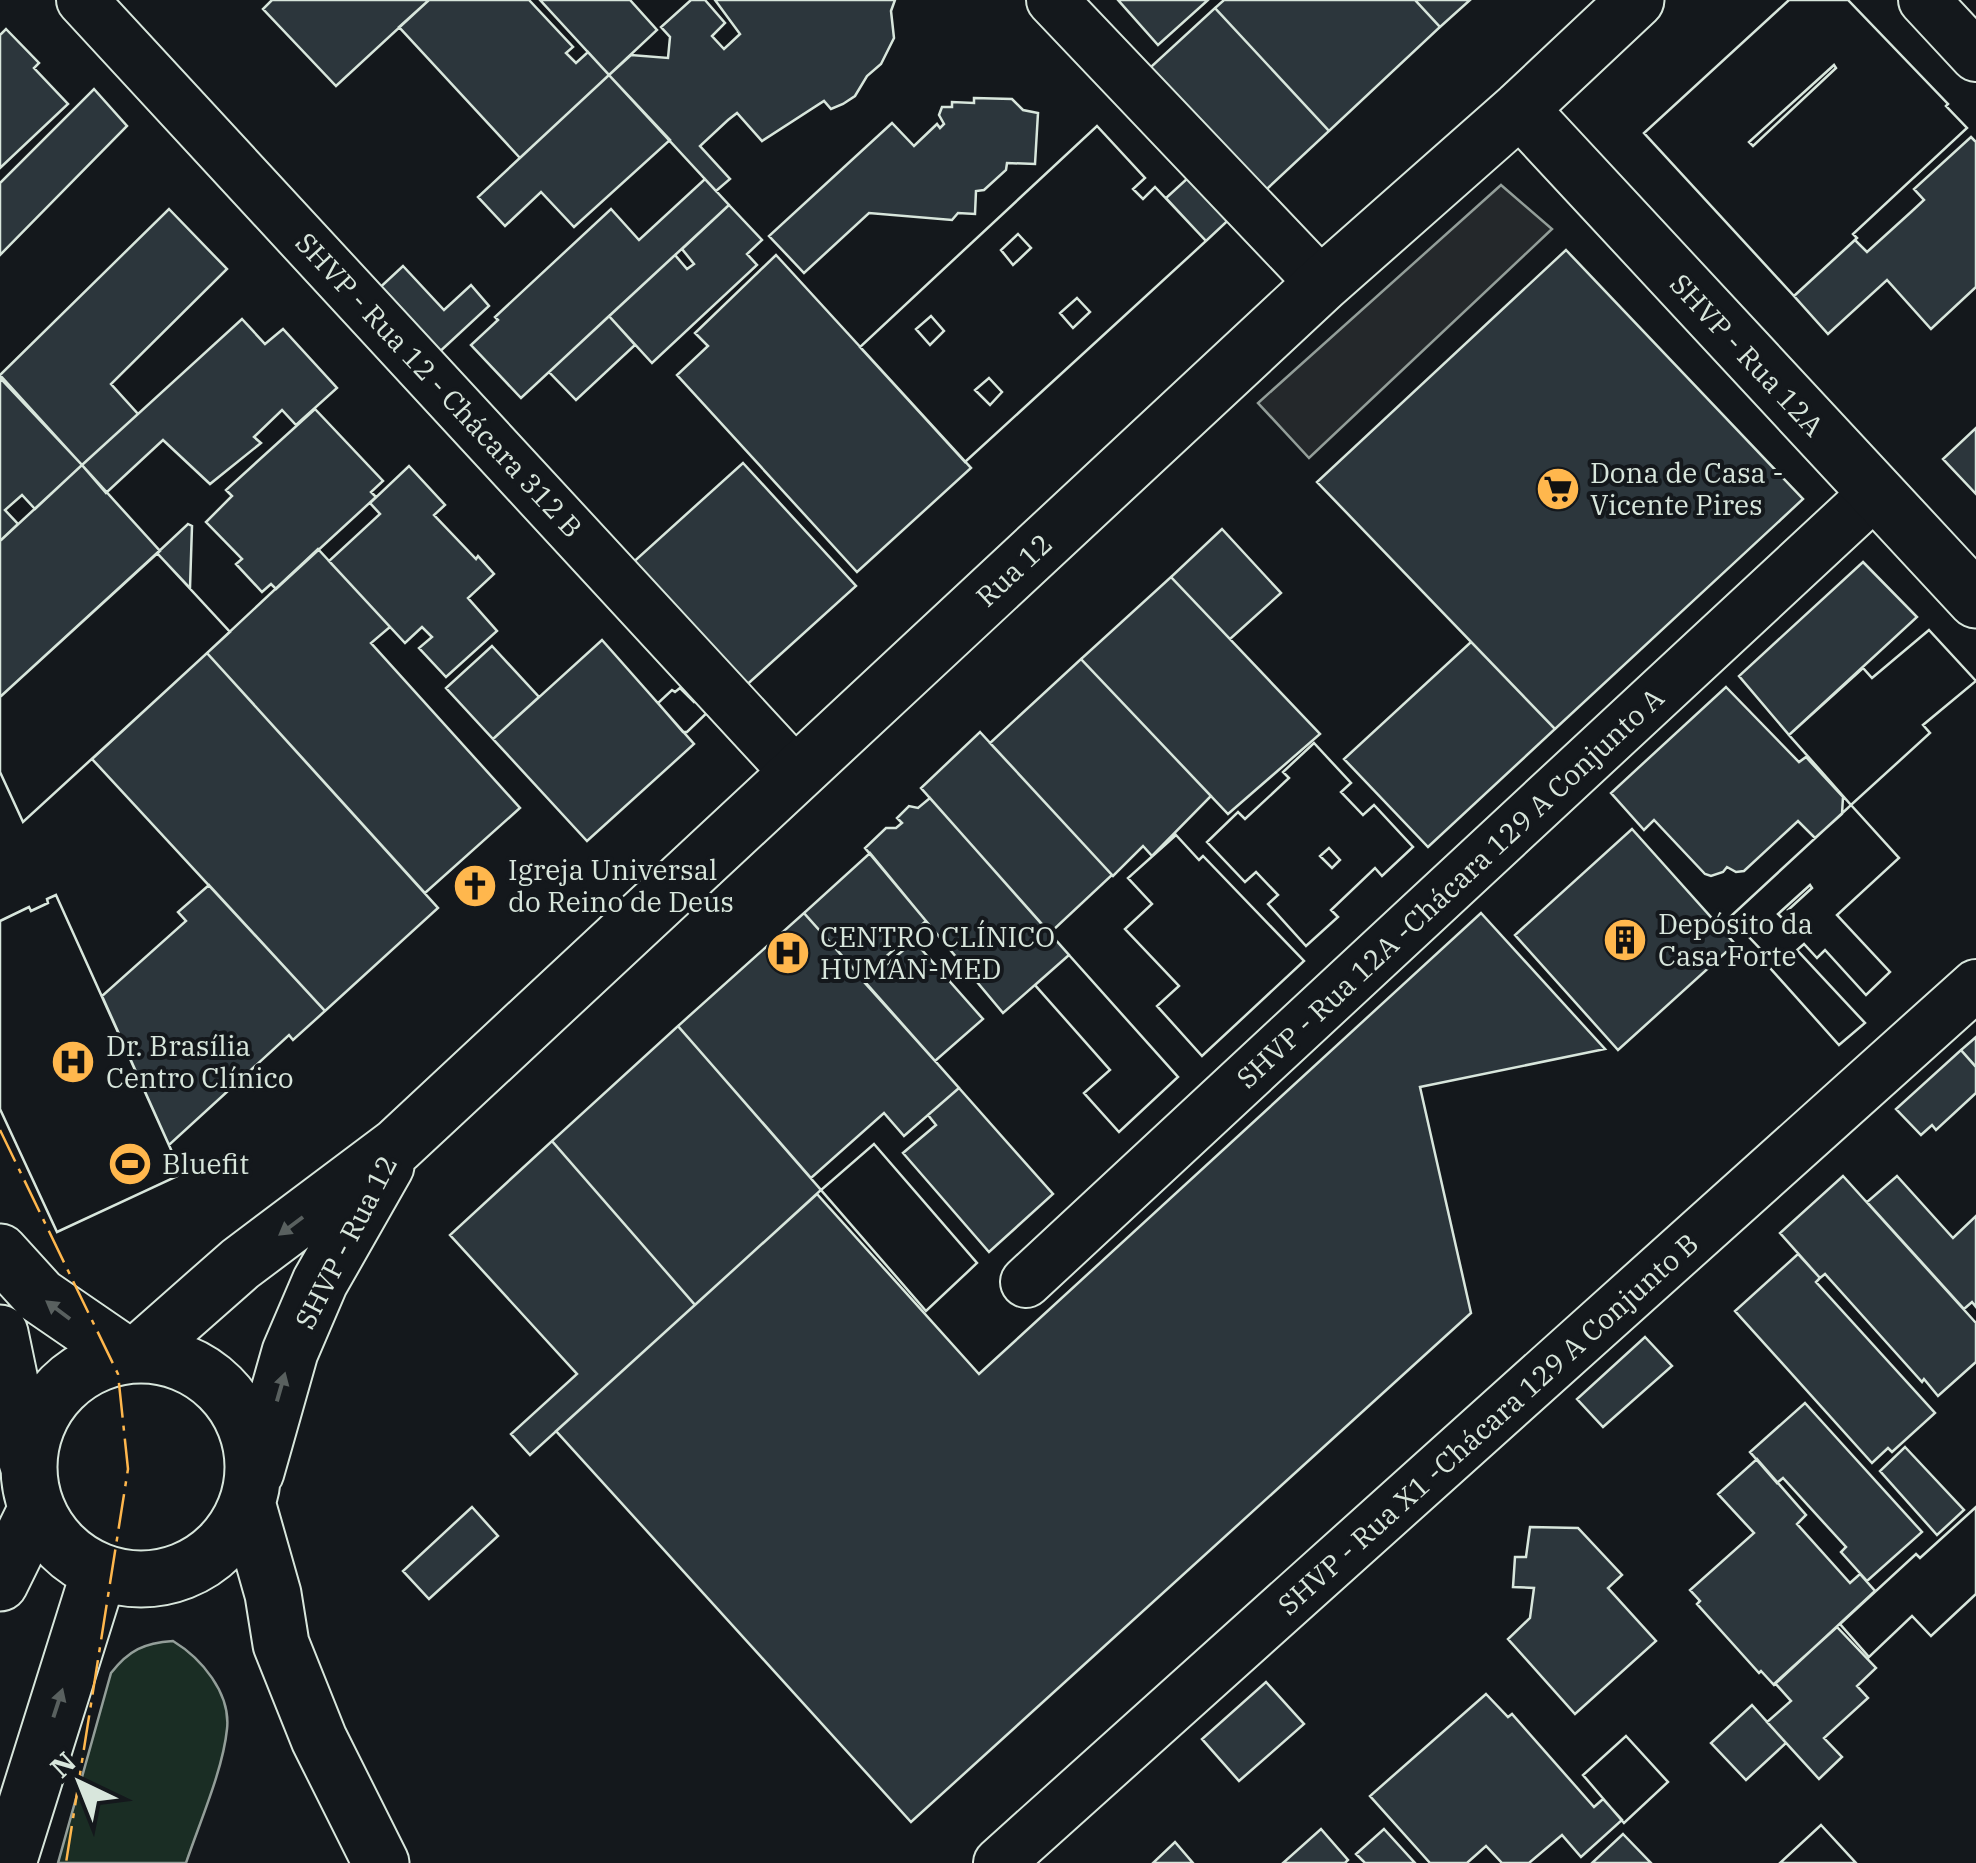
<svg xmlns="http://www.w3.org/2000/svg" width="1976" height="1863" font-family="'IBM Plex Serif',serif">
<rect width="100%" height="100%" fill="#14181c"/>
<path fill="#1a2d24" stroke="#939e99" stroke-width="2.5" d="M173,1641c28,17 58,52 54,88 -4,41 -28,95 -41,134h-128l53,-190c18,-23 33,-30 62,-32z"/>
<path fill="#24282b" stroke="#939e99" stroke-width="2.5" d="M1501,185l51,44 -243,229 -51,-55z"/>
<path fill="#2c363c" stroke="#d8e6dc" stroke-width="2.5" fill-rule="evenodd" d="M272,0h157l-93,86 -73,-77z
M429,0h100l44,47 -7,6 10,10 12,-11 21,23 -89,83 -121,-131z
M540,0h90l27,30 -48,45z
M691,0h14l20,23 -13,13 12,13 16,-15 -25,-34h180l-4,11 3,27 -13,26 -14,12 -12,20 -12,8 -12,5 -7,-8 -62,40 -25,-28 -9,7 -28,26 30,33 -14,12 -107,-116 22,-20 37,3 2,-21 -9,-10z
M1118,0h90l-50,45z
M1224,0h191l25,27 -111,104 -114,-123z
M1415,0h55l-30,27z
M1789,0h59l100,104 -2,2 21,22 -114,106 4,4 -63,58 -150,-163zM1834,65l2,3 -83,78 -4,-4z
M1789,0h59l100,104 -2,2 21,22 -114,106 4,4 -63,58 -150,-163zM1834,65l2,3 -83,78 -4,-4z
M1215,8l114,123 -75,70 -114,-124z
M6,29l33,34 -5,5 34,36 -68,64v-133z
M609,75l61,65 -96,87 -33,-35 -36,34 -27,-29z
M94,89l33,37 -127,129v-72z
M974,98l38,1 11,11 15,3 -3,51 -28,-1 -1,7 -22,20 -8,1 -1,23 -17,-1 -6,7 -83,-7 -65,60 -35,-37 123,-113 22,23 23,-22 3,4 4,-4 -5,-9 3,-8h10v-5l22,1z
M1097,126l48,52 -12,11 10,10 12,-12 51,54 -241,221 -105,-115zM1018,234l13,14 -18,17 -12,-15zM1077,298l13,14 -17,16 -13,-15zM931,316l13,15 -14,14 -14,-16zM989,378l13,14 -12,13 -15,-15z
M1097,126l48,52 -12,11 10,10 12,-12 51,54 -241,221 -105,-115zM1018,234l13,14 -18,17 -12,-15zM1077,298l13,14 -17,16 -13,-15zM931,316l13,15 -14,14 -14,-16zM989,378l13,14 -12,13 -15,-15z
M1971,137l5,5v145l-45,42 -44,-49 -59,54 -34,-38 61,-56 12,12 44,-40 13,-12 -10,-11z
M1212,156l40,42 -46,43 -40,-43z
M705,179l24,26 -208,193 -50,-53 27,-25 -3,-3 116,-108 28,31z
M729,205l33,35 -15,14 10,11 -105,98 -43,-47 66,-61 12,14 7,-5 -12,-15z
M169,209l58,60 -116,115 27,30 -56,51 -82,-90z
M1566,250l237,249 -248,230 -238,-247z
M776,255l195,213 -114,104 -180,-197 31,-29 -13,-13z
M403,266l41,44 27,-25 18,21 -55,51 -60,-64z
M609,316l26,29 -59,55 -27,-28z
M242,319l23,25 18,-15 54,59 -41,37 -14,-15 -28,27 7,6 -51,41 -47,-44 -57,53 -24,-28z
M0,378l82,87 -47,44 -13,-14 -17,15 13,14 -18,17z
M315,409l68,72 -12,11 5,5 -100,92 -5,-5 -9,8 -26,-28 6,-5 -36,-37 26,-26 -6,-6z
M1976,428v66l-33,-35z
M743,463l113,123 -115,104 -112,-124z
M82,465l78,86 -160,146v-156z
M409,466l36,39 -11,10 42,44 2,-3 16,18 -26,24 29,33 -51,46 -27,-29 13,-11 -10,-10 -17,16 -76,-82 51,-47 -10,-11z
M188,524l4,2 -2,62 -33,-35z
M1222,529l59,64 -51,46 -59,-62z
M318,549l72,78 -19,16 149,165 -95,85 -218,-240z
M157,553l73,79 -207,190 -23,-50v-75z
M157,553l73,79 -207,190 -23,-50v-75z
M1863,562l54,55 -128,118 -50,-59z
M1171,577l149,157 -92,80 -147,-155z
M1929,630l47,51 -53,44 7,8 -79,72 -62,-70 74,-67 9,10z
M1929,630l47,51 -53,44 7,8 -79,72 -62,-70 74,-67 9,10z
M602,640l92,104 -107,97 -94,-102z
M1471,642l84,87 -127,118 -84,-88z
M492,646l47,51 -46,42 -47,-51z
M207,653l231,255 -113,103 -233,-252z
M1081,659l130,137 -59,60 -9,-10 -30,30 -123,-133z
M725,671l12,13 -50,48h-4l-25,-29 14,-13 3,2 5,-4 14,14z
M725,671l12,13 -50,48h-4l-25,-29 14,-13 3,2 5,-4 14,14z
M1726,687l73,75 7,-5 37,40 -1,17 -27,24 -17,-17 -54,50 -8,1 -9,-5 -4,5 -12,4 -6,-2 -51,-54 -10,10 -33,-37z
M980,732l132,143 -62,58 -129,-145z
M1314,743l37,40 -10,9 22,23 11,-10 39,42 -31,29 -7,-8 -44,42 7,7 -32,29 -38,-42 10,-9 -22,-23 -11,10 -38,-40 31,-30 7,7 44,-41 -6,-6zM1329,848l11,12 -8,8 -12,-12z
M1314,743l37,40 -10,9 22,23 11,-10 39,42 -31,29 -7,-8 -44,42 7,7 -32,29 -38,-42 10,-9 -22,-23 -11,10 -38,-40 31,-30 7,7 44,-41 -6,-6zM1329,848l11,12 -8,8 -12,-12z
M930,798l139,157 -66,58 -138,-165 21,-20h10l6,-5 -5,-5 12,-12 9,2z
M1851,805l48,53 -62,57 53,57 -24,23 -41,-45 -8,8 -13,-14 -7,6 68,73 -26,22 -77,-86 4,-4 -36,-38zM1810,885l2,3 -24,22 3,3 -7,7 -6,-6z
M1851,805l48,53 -62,57 53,57 -24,23 -41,-45 -8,8 -13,-14 -7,6 68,73 -26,22 -77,-86 4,-4 -36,-38zM1810,885l2,3 -24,22 3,3 -7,7 -6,-6z
M1632,829l103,115 -117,106 -103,-115z
M1176,835l23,25 4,-4 101,105 -102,95 -45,-50 22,-20 -54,-57 27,-25 -24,-26z
M1176,835l23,25 4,-4 101,105 -102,95 -45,-50 22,-20 -54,-57 27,-25 -24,-26z
M870,853l56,68 -64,57 -58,-65z
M209,885l116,126 -32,29 -4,-5 -120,110 -67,-149 84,-75 -8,-9z
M56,895l126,279 -125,58 -57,-123v-188l29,-14 2,4 17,-8 -1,-4z
M56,895l126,279 -125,58 -57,-123v-188l29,-14 2,4 17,-8 -1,-4z
M804,913l155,175 -55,48 -20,-23 -73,65 -133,-152z
M1481,913l124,136 -185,38 51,226 -560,509 -355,-391 261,-237 162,180z
M914,941l69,78 -48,42 -70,-78z
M1069,955l109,122 -59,55 -35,-39 26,-23 -75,-85z
M1069,955l109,122 -59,55 -35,-39 26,-23 -75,-85z
M678,1026l143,164 -126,115 -143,-164z
M1976,1037v30l-15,-17z
M1961,1050l15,17v26l-40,37 -4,-5 -11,10 -25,-26z
M959,1088l94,106 -64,58 -86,-99 33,-28 -8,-10z
M552,1141l143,164 -165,150 -19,-21 66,-60 -127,-139z
M874,1144l103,119 -51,48 -105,-121z
M874,1144l103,119 -51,48 -105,-121z
M1843,1176l133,147v39l-38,34 -14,-17 -2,3 -97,-108 -5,4 -40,-45z
M1897,1176l56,62 23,-22v91l-4,-5 -8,7 -97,-107z
M1798,1254l22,24 -4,4 119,131 -43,39 -4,-4 -16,15 -137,-152z
M1645,1337l27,29 -69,61 -26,-28z
M1805,1403l117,129 -55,49 -26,-29 5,-5 -63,-69 -6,5 -27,-31z
M1905,1447l59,63 -27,25 -57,-64z
M1757,1459l49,56 -9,9 53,59 10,-9 15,17 -101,94 -13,-14 -2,2 -62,-69 3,-3 -10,-11 64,-57 -36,-39z
M472,1507l26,29 -69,63 -26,-28z
M1976,1507v87l-45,42 -19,-20 -43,41 -29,-33 76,-70 4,4z
M1976,1507v87l-45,42 -19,-20 -43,41 -29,-33 76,-70 4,4z
M1530,1527l48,1 44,47 -14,13 48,53 -81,73 -67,-75 22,-21 4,-30 -21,-1 2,-30h11z
M1837,1627l39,41 -19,18 11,12 -44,40 18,19 -23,22 -52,-57 24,-21 -16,-18z
M1266,1682l38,42 -65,57 -37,-42z
M1486,1694l22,23 4,-3 82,93 9,-8 19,21 -41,37 -19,-22 -33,28h-27l-16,-17 -19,17h-37l-60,-67z
M1752,1705l34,38 -40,37 -35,-37z
M1626,1736l42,46 -44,41 -41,-48z
M1626,1736l42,46 -44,41 -41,-48z
M1821,1825l35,38h-76z
M1821,1825l35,38h-76z
M1321,1829l27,31 -3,3h-62z
M1384,1829l31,34h-50l-9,-9z
M1623,1834l28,29h-59z
M1175,1842l18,21h-40z"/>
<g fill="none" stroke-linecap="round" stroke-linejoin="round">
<g stroke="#d8e6dc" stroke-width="54">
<path id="street" d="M82,0l713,772
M1052,0l270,284
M1924,0l52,56
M1026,1282l849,-789
M999,1863l977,-878"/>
</g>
<g stroke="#d8e6dc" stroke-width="59">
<path id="secondary" d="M1520,109l456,491
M0,1252l40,44 86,59
M0,1333l27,129
M138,1354l102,-90 157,-118 925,-862 198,-175 116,-109
M29 1467a112 112 0 1 1 224 0a112 112 0 1 1-224 0Z
M256,1472l34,-120 30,-70 66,-116
M248,1506l25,88 8,50 38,95 62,124
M0,1583l36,-73
M8,1863l91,-290"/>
</g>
<use href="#street" stroke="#14181c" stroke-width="50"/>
<use href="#secondary" stroke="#14181c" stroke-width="55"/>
<path stroke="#ffb74d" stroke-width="2.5" stroke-dasharray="35 8 5 8" stroke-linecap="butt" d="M0,1130l118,244 10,95 -62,394"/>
</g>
<defs><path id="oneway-solid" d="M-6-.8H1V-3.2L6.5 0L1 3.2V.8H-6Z" transform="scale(2.5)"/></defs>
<g fill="#59605f">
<use href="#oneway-solid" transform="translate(291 1226) rotate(143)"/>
<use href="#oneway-solid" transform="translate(58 1310) rotate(-143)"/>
<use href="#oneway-solid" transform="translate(281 1387) rotate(-74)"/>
<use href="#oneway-solid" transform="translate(58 1703) rotate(-72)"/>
</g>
<defs>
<g id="supermarket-disc" transform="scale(2.25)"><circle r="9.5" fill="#ffb74d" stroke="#14181c"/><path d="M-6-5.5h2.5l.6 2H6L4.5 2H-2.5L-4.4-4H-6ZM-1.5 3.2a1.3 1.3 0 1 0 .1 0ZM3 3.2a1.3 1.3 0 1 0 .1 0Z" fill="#111"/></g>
<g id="church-disc" transform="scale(2.25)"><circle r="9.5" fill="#ffb74d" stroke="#14181c"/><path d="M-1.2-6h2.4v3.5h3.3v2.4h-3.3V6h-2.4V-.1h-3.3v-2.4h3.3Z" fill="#111"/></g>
<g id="building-disc" transform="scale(2.25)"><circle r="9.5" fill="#ffb74d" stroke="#14181c"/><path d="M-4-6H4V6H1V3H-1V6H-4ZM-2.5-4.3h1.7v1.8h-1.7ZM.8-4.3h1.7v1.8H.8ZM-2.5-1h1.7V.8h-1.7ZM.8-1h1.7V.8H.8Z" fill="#111"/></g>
<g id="hospital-disc" transform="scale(2.25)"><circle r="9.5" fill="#ffb74d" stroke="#14181c"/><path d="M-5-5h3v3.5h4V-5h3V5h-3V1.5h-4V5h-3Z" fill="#111"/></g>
<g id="stadium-disc" transform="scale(2.25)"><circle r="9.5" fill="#ffb74d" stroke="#14181c"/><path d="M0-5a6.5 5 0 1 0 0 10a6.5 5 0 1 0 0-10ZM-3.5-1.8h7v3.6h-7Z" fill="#111"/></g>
</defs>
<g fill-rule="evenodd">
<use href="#supermarket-disc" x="1558" y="489"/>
<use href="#church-disc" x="475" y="886"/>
<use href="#building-disc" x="1625" y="940"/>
<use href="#hospital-disc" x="788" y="953"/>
<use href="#hospital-disc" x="73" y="1062"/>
<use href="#stadium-disc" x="130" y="1164"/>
</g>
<g text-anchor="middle" stroke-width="8" stroke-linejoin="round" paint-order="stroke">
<g font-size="28" fill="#d8e6dc" stroke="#14181c">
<text transform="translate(1747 355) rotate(47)" y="10">SHVP - Rua 12A</text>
<text transform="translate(439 385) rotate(47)" y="10">SHVP - Rua 12 - Chácara 312 B</text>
<text transform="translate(1014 570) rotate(-43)" y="10">Rua 12</text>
<text transform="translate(1450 888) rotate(-43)" y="10">SHVP - Rua 12A -Chácara 129 A Conjunto A</text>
<text transform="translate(346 1242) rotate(-63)" y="10">SHVP - Rua 12</text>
<text transform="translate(1488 1424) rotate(-42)" y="10">SHVP - Rua X1 -Chácara 129 A Conjunto B</text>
</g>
<g font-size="28" fill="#d8e6dc" stroke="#14181c" text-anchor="start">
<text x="1590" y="483">Dona de Casa -<tspan x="1590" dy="32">Vicente Pires</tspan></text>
<text x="508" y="880">Igreja Universal<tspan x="508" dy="32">do Reino de Deus</tspan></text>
<text x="1658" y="934">Depósito da<tspan x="1658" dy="32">Casa Forte</tspan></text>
<text x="820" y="947">CENTRO CLÍNICO<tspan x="820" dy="32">HUMAN-MED</tspan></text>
<text x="106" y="1056">Dr. Brasília<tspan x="106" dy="32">Centro Clínico</tspan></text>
<text x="162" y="1174">Bluefit</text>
</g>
</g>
<g transform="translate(80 1783) rotate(317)" stroke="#14181c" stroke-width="8" paint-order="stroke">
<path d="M0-8L18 38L0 25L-18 38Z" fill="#d8e6dc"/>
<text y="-15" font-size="28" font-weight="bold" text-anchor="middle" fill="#d8e6dc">N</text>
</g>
</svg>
